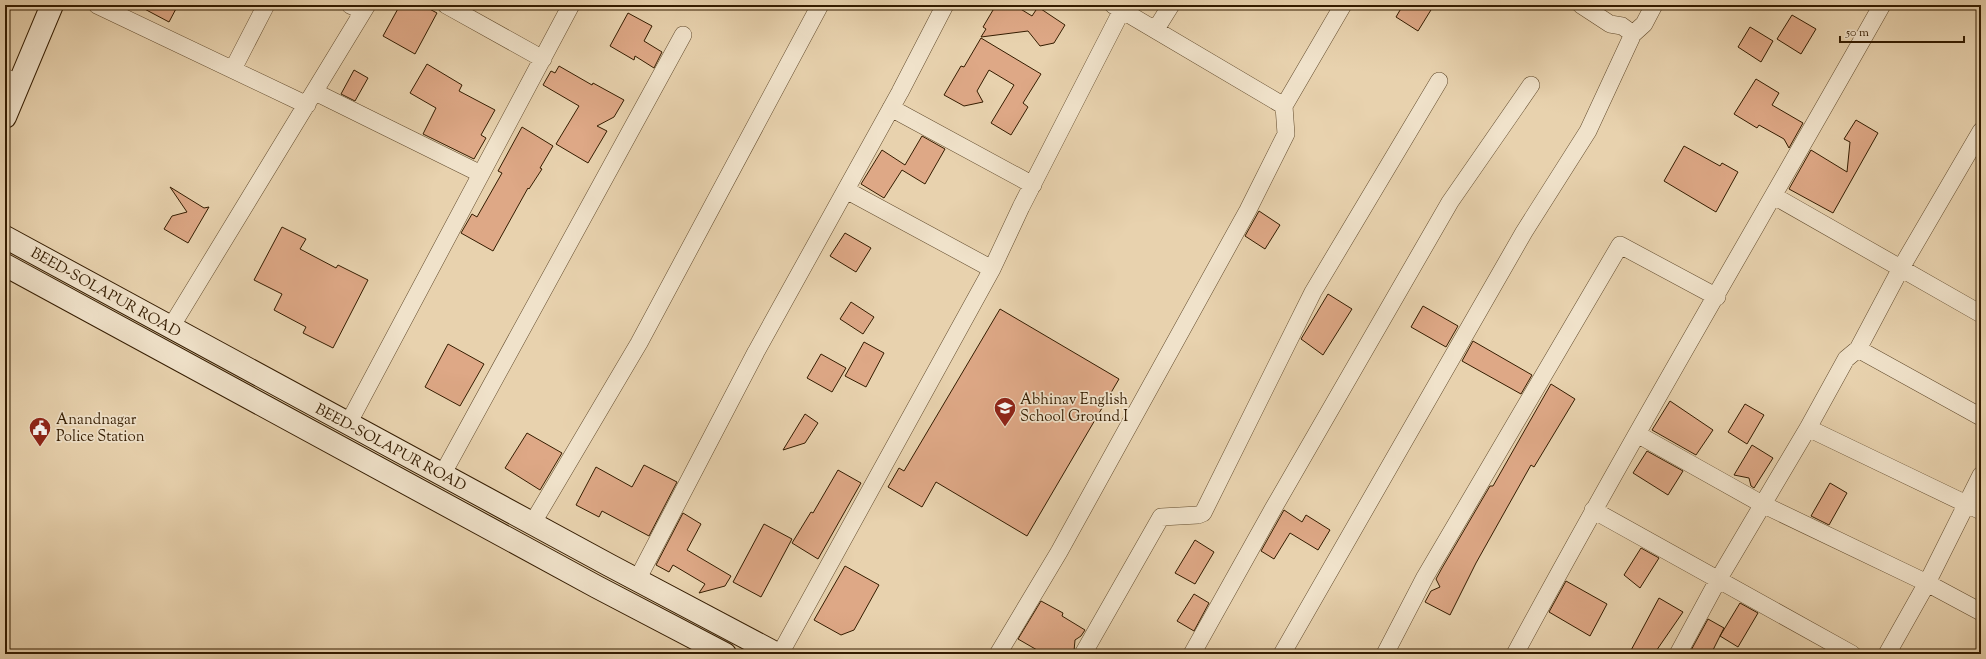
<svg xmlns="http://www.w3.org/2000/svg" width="1986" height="659" font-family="'Sorts Mill Goudy',serif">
<rect width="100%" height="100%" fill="#e8d2ae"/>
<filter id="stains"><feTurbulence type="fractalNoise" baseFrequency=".005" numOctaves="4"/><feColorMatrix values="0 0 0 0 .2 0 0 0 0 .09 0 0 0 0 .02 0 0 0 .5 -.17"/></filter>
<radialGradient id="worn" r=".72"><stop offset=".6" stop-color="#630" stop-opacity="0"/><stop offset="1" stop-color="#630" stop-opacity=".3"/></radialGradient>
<path fill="#dea886" stroke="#341c00" d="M137,5h41l-9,17z
M400,5h22l15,8 -22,41 -32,-18z
M996,5h18l18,11 6,-9 27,18 -11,18 -14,3 -12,-15 -47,6 5,-8 -3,-2z
M1403,5h31l-16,26 -22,-14z
M628,13l24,13 -8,15 18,11 -8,16 -19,-12 -1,4 -24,-14z
M1792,15l24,14 -15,25 -24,-15z
M1750,27l23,14 -12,21 -23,-15z
M981,38l60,36 -18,29 5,4 -17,28 -20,-12 23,-38 -25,-15 -12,21 6,11 -19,4 -20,-11 17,-29 3,1z
M427,64l35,21 -3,6 36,19 -14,25 5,3 -12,21 -51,-25 13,-26 -26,-15z
M559,66l33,19 1,-2 31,17 -10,17 -17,9 10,5 -19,32 -32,-19 23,-38 -36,-21 8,-14 4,2z
M354,70l14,8 -13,23 -14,-7z
M1756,79l23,14 -7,12 31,18 -14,25 -5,-9 -25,-14 -2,3 -23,-14z
M1856,120l22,13 -45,80 -44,-24 22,-39 36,22 3,-30 -6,-3z
M522,127l31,19 -13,22 2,1 -13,20 -1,-1 -35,63 -32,-18 11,-19 5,3 25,-44 -4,-2z
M922,136l23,13 -20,35 -23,-14 -18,28 -23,-14 21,-34 23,15z
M1684,146l36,20 2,-3 16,9 -22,40 -52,-31z
M170,187l34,21 5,-1 -21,36 -24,-14 8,-13 15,-4z
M1259,211l21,14 -15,24 -20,-13z
M282,227l24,12 -6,10 36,19 2,-3 30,15 -35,68 -30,-15 3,-6 -32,-17 8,-16 -28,-14z
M845,233l26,15 -15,24 -26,-16z
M1328,294l24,15 -29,46 -22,-16z
M851,302l23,15 -11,17 -23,-15z
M1423,306l35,20 -12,21 -35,-20z
M1000,309l119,70 -92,157 -91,-54 -14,25 -34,-20 11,-19 5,3z
M1473,341l59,34 -11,19 -59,-33z
M864,342l20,11 -18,34 -21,-11z
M448,344l36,20 -24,42 -35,-19z
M821,354l25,14 -14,24 -25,-14z
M1551,384l24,15 -41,68 -3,-2 -55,98 -26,52 -25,-13 6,-11 9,-4 -4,-8 6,-11 48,-82h3z
M1670,401l43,29 -17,25 -44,-25z
M1745,404l19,11 -17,29 -19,-12z
M805,414l13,9 -13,20 -22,7z
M527,433l35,20 -22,37 -35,-22z
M1752,445l21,13 -19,30 -3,-2 -2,-8 -15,-3z
M1647,451l36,20 -15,24 -35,-22z
M644,465l33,17 -28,54 -47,-25 -3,6 -23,-12 20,-38 36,20z
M838,470l23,13 -43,76 -26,-16 19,-31 2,1z
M1830,483l17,10 -18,32 -18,-9z
M1284,510l18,12 4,-7 24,15 -12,20 -28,-17 -16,26 -13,-8z
M683,513l18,11 -14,26 44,26 -6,10 -26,7 6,-9 -32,-19 -4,7 -13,-7z
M764,524l28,15 -31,58 -28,-15z
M1195,540l19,12 -19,32 -20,-11z
M1641,548l18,10 -19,30 -16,-13z
M845,566l34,19 -25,45 -13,5 -27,-15z
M1566,581l41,23 -17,32 -41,-24z
M1194,594l15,9 -15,28 -17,-10z
M1659,598l24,14 -29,42h-25z
M1041,601l22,12 -1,3 23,14 -4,6 -6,4 -1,11 -6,1 -1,2h-23l-26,-15z
M1740,603l18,10 -20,34 -18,-11 -9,18h-22l19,-35 16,9 -4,8z"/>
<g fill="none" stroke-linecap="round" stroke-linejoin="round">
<g stroke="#614a2c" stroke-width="18">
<path id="street" d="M97,5l210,100
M350,5l13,6
M446,5l97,54
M1113,5l171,101
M1581,5l29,19 12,2 11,8
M1156,29l15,-24
M233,69l33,-64
M5,77l14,8
M315,92l166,82
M891,108l142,77
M846,190l146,79
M1774,196l207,118
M171,327l196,-322
M1858,349l123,68
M348,424l223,-419
M1808,428l173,83
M1637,434l125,70 165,79 54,29
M442,475l241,-440
M1593,510l259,144
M532,524l107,-181 181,-338
M637,580l119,-228 144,-260 45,-87
M780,654l212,-385 29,-62 101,-197
M998,654l61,-102 189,-342 38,-76 -2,-28 59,-101
M1083,654l78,-137 37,-2 5,-2 110,-221 126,-211
M1192,654l81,-145 177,-307 81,-117
M1282,654l242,-422 64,-101 45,-97 11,-10 10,-19
M1385,654l40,-77 195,-332 97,52
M1515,654c118,-219 245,-433 367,-649
M1678,654l40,-74 90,-152 38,-69 12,-10 43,-81 80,-137
M1887,654l40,-71 54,-108"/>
</g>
<g stroke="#341c00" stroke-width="24">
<path id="secondary" d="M5,117l47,-112
M5,237l604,328 168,89
M5,265l592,322 128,67"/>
</g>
<use href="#street" stroke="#f0e2ca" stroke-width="17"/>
<use href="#secondary" stroke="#f0e2ca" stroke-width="22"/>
</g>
<defs>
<g id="school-pin" transform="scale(1.15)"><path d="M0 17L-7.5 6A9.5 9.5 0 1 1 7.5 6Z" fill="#8f2418" stroke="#f0e2ca"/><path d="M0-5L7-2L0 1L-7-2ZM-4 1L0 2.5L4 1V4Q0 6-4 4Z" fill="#fff"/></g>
<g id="civic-pin" transform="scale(1.15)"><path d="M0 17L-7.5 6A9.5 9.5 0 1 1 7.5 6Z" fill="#8f2418" stroke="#f0e2ca"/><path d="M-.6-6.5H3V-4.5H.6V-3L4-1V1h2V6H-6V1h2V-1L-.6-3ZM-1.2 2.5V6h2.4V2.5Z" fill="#fff"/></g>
</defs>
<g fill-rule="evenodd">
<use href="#school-pin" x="1005" y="408"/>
<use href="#civic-pin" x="40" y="428"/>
</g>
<g text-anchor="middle" stroke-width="3.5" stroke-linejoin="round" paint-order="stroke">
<g font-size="15" fill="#341c00" stroke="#f0e2ca">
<text transform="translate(106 292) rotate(29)" y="5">BEED-SOLAPUR ROAD</text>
<text transform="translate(391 447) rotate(28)" y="5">BEED-SOLAPUR ROAD</text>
</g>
<g font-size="15" fill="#341c00" stroke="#f0e2ca" text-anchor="start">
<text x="1020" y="404">Abhinav English<tspan x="1020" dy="17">School Ground I</tspan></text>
<text x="56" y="424">Anandnagar<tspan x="56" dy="17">Police Station</tspan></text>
</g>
</g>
<rect width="1986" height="659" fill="none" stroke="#e8d2ae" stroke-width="20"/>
<rect x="6" y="6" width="1974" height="647" fill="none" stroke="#341c00" stroke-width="2"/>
<rect x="10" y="10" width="1966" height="639" fill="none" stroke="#341c00"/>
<path d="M1840 36v6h124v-6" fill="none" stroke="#341c00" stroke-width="2"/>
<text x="1846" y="36" font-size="12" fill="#341c00" stroke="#f0e2ca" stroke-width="3" paint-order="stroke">50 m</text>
<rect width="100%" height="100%" filter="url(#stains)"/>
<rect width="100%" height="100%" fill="url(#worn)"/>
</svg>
